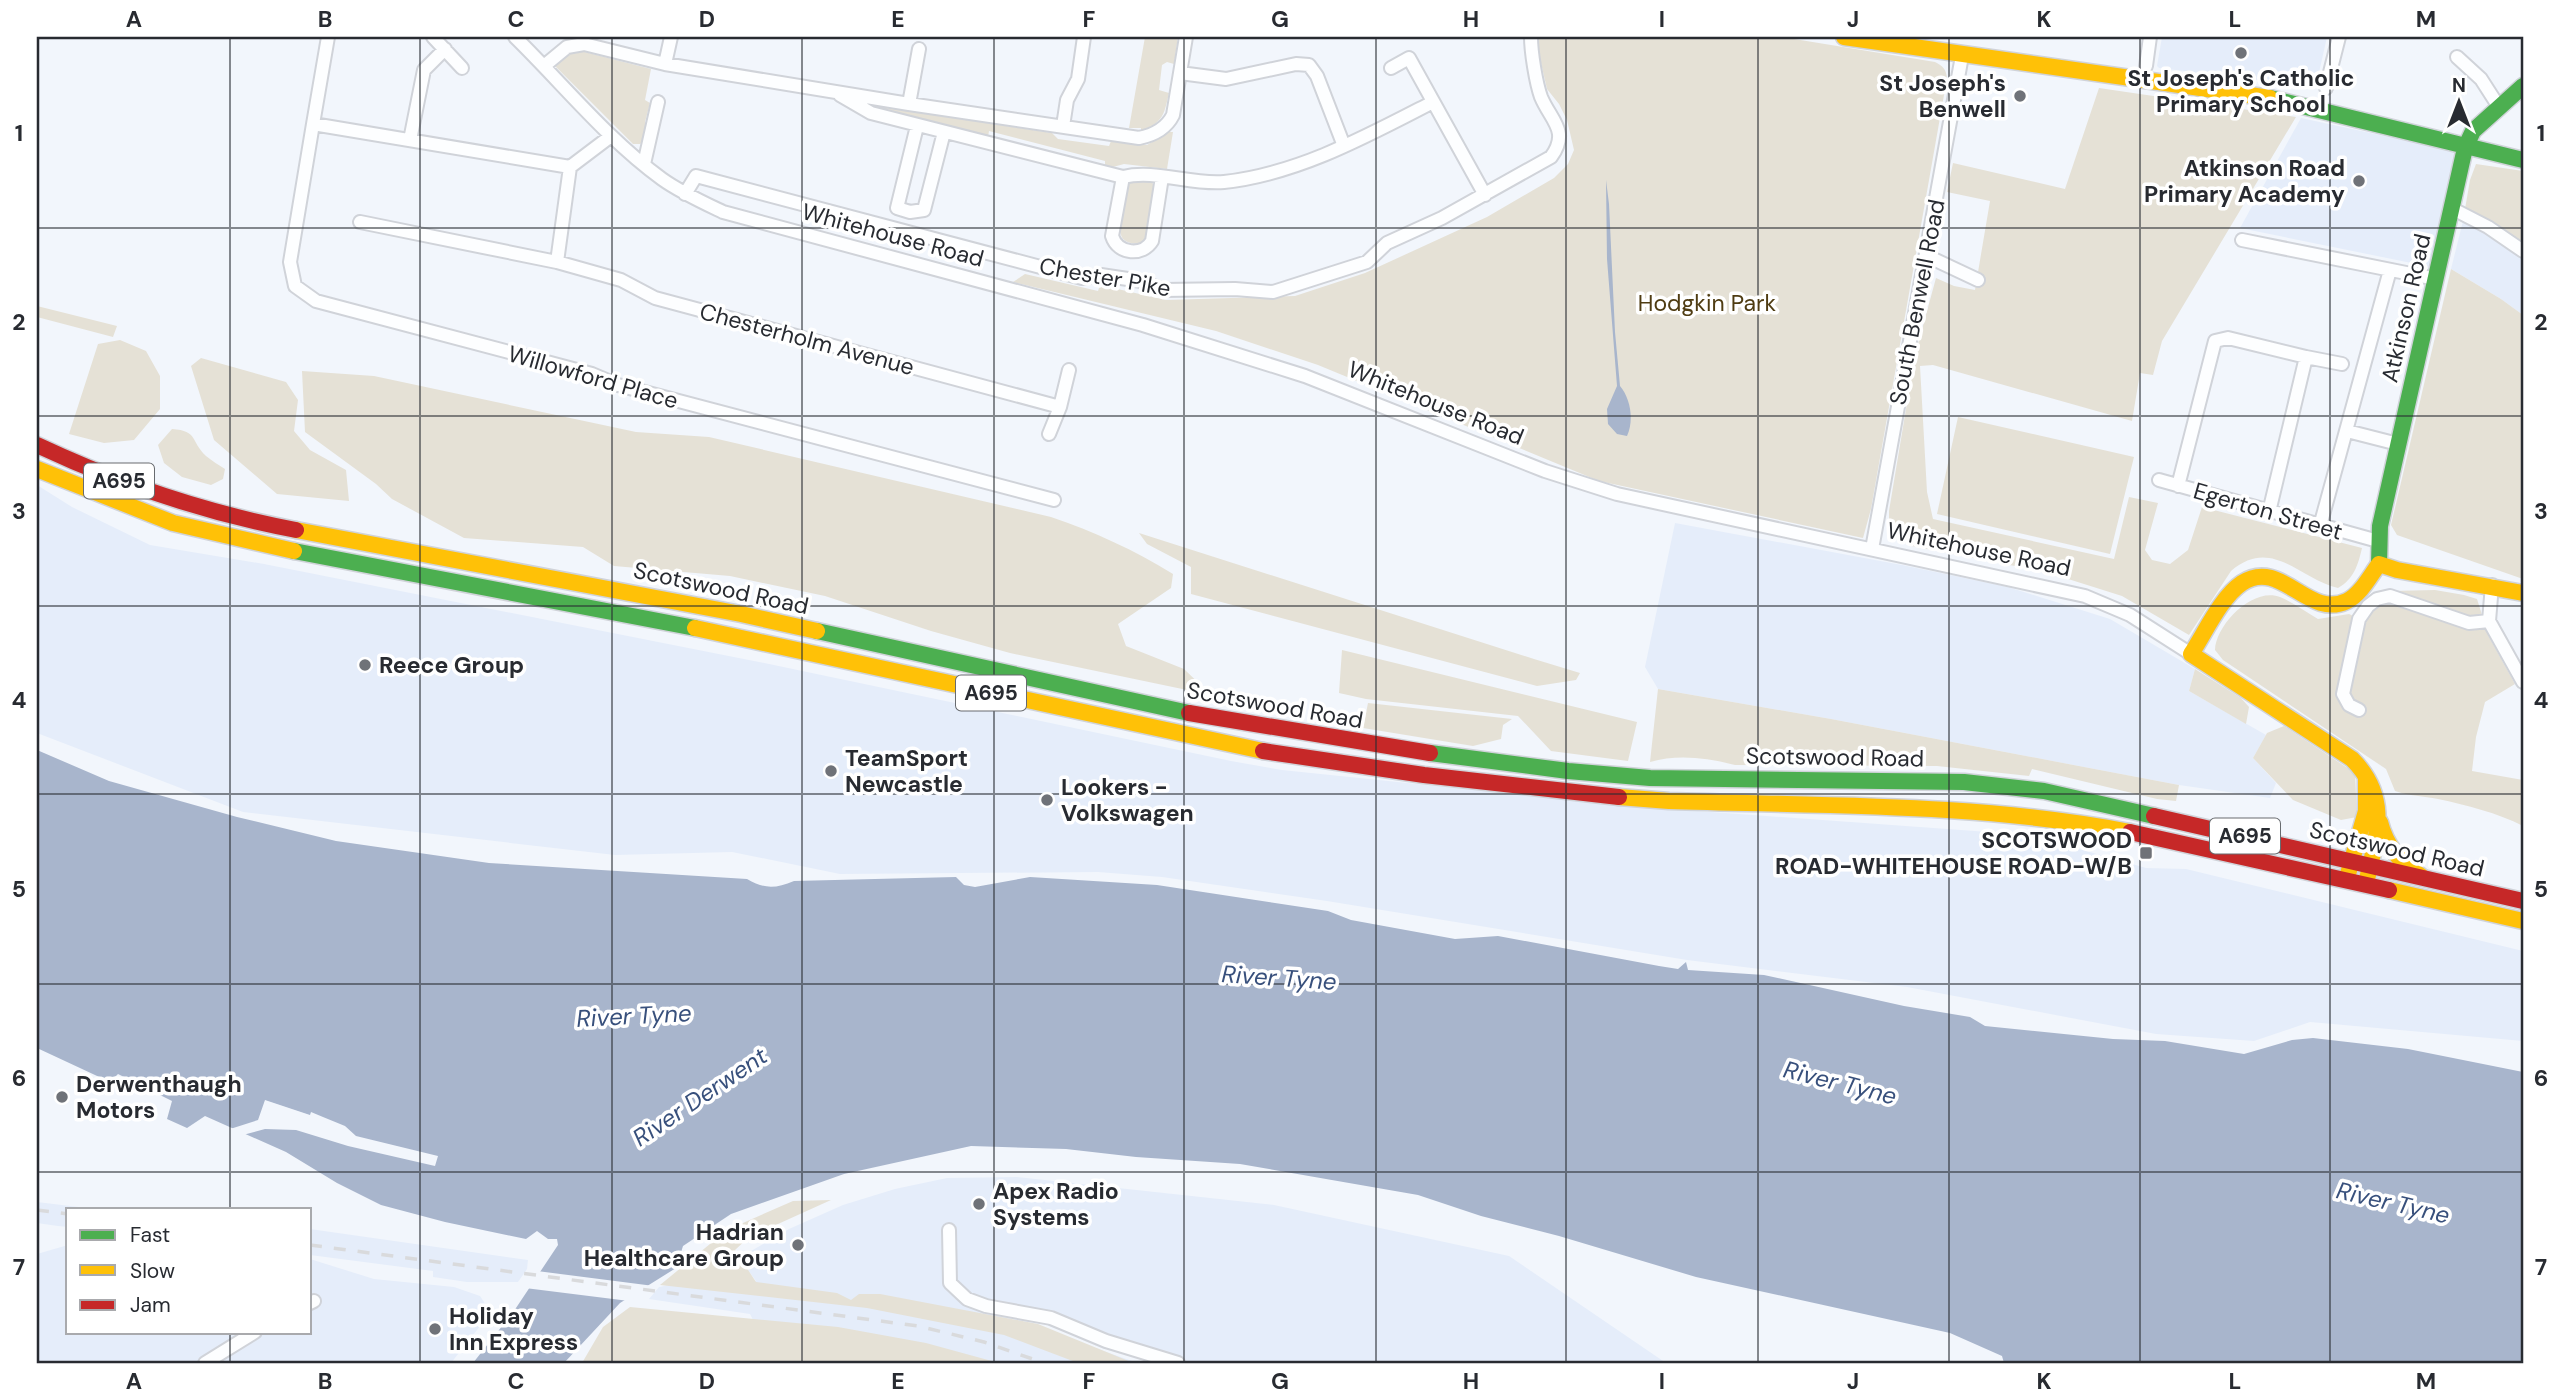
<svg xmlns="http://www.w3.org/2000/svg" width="2560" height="1400" font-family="'DM Sans',sans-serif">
<rect width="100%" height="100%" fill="#f2f6fc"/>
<path fill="#e5edfa" d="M2162,37h165l-9,40 -11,9 -148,-18 -2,-2z
M2301,118l158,34 -28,115 -191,-39z
M2463,221l23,10 37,27v57l-22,-16 -50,-30z
M37,485l35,22 78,38 114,19 505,100 462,97 51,9 347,36 401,29 116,33 40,1 337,82v90l-213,-19 -56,19 -98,-7 -249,-47 -220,-27 -360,-59 -165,-24 -64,-5 -258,2 -108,-22 -117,3 -372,-43 -206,-79z
M1675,523l227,42 106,22 102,32 85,50 -6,22 77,44 -13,23 23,25 -6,15 -91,-13 -348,-66 -173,-30 -13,-22z
M1017,1177l257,28 235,51 157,107h-516l-106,-39 -169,-25 162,29 101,35h-169l-209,-30 -10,-19 -101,-15 10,-12 44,-9 53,3 -17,-23 50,-29 54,-24 52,-16 52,-11z
M37,1202l58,7h-27v18l-10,-1 -21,-3z
M310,1229l218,31 -1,9 -9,13h-51l-34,-5v-6l-123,-16z
M68,1245v87h242v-73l64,20 80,8 26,9 6,9 2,11 -37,47h-414v-109z"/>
<path fill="#e5e1d6" d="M1145,37h33l-4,27 -7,-2 -5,3 -3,25 10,3c-5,21 -5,29 -28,38v-3h-12z
M1538,37h244l153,25c8,4 11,7 12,16l-76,431 -8,29 -264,-57 -281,-116 -102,-34 -203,-49 12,-8 73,17 2,-6 66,15 129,-4 70,-23 122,-56 67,-39 14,-14 6,-14 -7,-30 -8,-16 -12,-15 -9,-39z
M577,50l74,19 -6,31 5,3 -5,19 4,5 -3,13 -6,4h-7l-78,-78 17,-14z
M2099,88l197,29 -134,224 -9,34 -13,-2 -8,48 -199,-56 -13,1 7,126 6,27 181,40 15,-62 29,6 -13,47 7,10 18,4 18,-14 14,-43 160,41c-4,17 -8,31 -24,40 -39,-9 -66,-52 -107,-17l-42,64 -67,-39 -76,-24 -134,-26 -23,-11v-24l26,-156 21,-77 18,8 21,4 15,-89 -43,-9 6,-29 112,26z
M875,106l177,27 6,6 51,7 2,-5 36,4 22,-13h4l-6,37 -43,-5 -11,3 -8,-1v-5l-116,-30 -1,6z
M2476,164l47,7v75l-58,-37 5,-29z
M1130,180h20l4,5 -7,55 -4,4c-12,-1 -21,0 -23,-13z
M2451,269l50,30 22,16v264l-126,-44 -6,-10z
M37,306l80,20 -4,11 -76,-20z
M120,340l26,11 14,25v33l-26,31 -30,3 -35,-9 29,-90z
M201,358l85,24 12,18 -4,31 16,19 36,20 3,31 -72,-7 -63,-54 -23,-74z
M302,371l72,5 262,56 73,5 342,80c44,15 83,33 122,57l-2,14 -53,36 8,22 58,23 27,26 -201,-42 -79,-22 -106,-35 -95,-20 -116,-10 -31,-19 -119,-9 -72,-39 -16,-15 -71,-52z
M1958,417l176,40 -24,97 -173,-40z
M172,429c27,2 18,12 34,27 6,5 13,9 19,13l-2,10 -12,6 -29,-8 -18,-14 -6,-18z
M1139,533l395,126 46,14 -4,7 -39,6 -346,-92v-27l-44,-23z
M2435,590l29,5 13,4 12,38 26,47 -30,18 -9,35 -4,34 51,9v46c-25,-13 -57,-21 -85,-27 -15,-3 -28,-3 -43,-8l-9,-22 -163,-109 -8,-10c1,-25 37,-63 65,-53 13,5 26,15 38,22l31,-5 15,7 26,-30z
M1342,650l295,72 -9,39 -77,-10 -33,-35 -152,-17 -27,-6z
M2195,669l46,29 8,9 -3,17 -57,-33z
M1658,689l173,30 348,66 -3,16 -19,-2 -125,-30 -3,7 -92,-10 -202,-1c-28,-7 -57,-11 -85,-3z
M1368,703l144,16 -9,6 -2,14 -28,7 -110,-18z
M2284,726l71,47 2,44 -16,3 -48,-20 -40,-42 14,-25z
M831,1200l-82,37 -14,13 21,32 81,11 14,7 8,-6h21l158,30 93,38 -53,1 -74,-28 -137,-27 -207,-23 67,-55 66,-29z
M630,1307l208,20 88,16 73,20h-205l-37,-2 -18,2h-157l21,-36z"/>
<path fill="#a8b5cc" d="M1606,180l3,24 6,128 5,54c11,13 14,35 7,50l-10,-2 -9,-10 -1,-15 10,-23 -10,-127z
M37,750l72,31 128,36 99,24 153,22 258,16c17,10 28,10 47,2l162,-4 8,8 11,2 55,-10 127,8 171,26 23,9 104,19 43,-3 161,30 19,3 8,-7 2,8 76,5 140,31 66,11 15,9 128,13 52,2 79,13 48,-14 21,-2 95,11 115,23v291h-519l-2,-7 -52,-23 -254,-56 -137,-41 -78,-20 -63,-21 -178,-31 -104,-7 -70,-8 -95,-3 -127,28 -113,40 -48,32 -7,22 -56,35 -56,60h-91l41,-52 44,-66 -1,-6h-9l-11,-8 -11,8 -81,-17 -64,-17 -44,-22 -51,-31 -81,-36 -18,12 -20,-9 5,-18 -54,-27 -8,8 -73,-34z"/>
<path fill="#f2f6fc" d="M265,1100l45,15 1,-3 12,5 22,9 11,10 82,20 -3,10 -87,-20 -52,-16 -31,-1 -26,7 -12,-6 31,-10z
M537,1271l117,15 -25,15 -104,-13z"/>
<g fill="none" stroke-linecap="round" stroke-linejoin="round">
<g stroke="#d0d3d9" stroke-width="16">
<path id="street" d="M328,37l-15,87 257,43
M433,37l29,31
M515,37c48,47 92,102 147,142 18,13 40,23 61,33l420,113 162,51 240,95 72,23 468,102 45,19 61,39
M2457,57l24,22 18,28
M665,64l6,-27
M544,66l23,-19 17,-3 81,20 244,40 230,34c15,-3 27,-9 34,-23l13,-78
M2146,66l4,-29
M1391,68l18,-10 76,137
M1180,73l46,6 70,-15 13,1 8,11 27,70
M2326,88l13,-51
M840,95l31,18 252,64
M909,104l10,-55
M313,124l-23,138 5,24 21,15 276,73 26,11 436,115
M917,126l-20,82 13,4 14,-2 20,-78
M1063,126l4,-26 11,-21 6,-42
M410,140l14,-70 21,-21
M644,164l14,-62
M1162,177l-10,64c-9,15 -34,14 -40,-5l11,-59c32,-8 67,8 101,5 74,-8 143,-46 209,-80
M685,194l11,-18 386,102 19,-3 40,6 22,9 72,-1 38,3 94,-30 20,-19 55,-25 109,-61c19,-26 0,-36 -10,-60 -5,-14 -10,-45 -10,-60
M2453,209l35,18 35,24
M360,222l197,40 13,-95 41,-31
M2242,240l194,39
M1927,256l51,24
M557,262l64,18 34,18 405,109
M2306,357l36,7
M2347,431l51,13
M1049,434l11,-27 9,-37
M2159,480l219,61
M2178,486l37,-145 13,-3 78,19 -37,155
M2320,526l70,-256
M1872,549l90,-493
M2492,585l-3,36 34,61
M2359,710l-10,-5 -6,-11 16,-75 9,-13 9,-7 13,-3 79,27 20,-2
M949,1230l1,53 17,16 19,7 65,12 55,23 72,22
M310,1303l4,-2
M205,1363l50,-31"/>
</g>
<g stroke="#d0d3d9" stroke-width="19">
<path id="fast" d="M2270,98l253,62
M294,551l401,77
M2379,564l1,-38 85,-378 8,-17 50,-45
M817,631l372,82
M1430,753l138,18 82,7 314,4 80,9 110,25"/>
</g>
<g stroke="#d0d3d9" stroke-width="19">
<path id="slow" d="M1844,37l426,61
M37,469l136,54 121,28
M296,530l445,84 76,17
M2379,564l18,6 126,23
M695,628l568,123
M1619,797l50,4c153,5 311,2 461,31
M2380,822c6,24 20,41 41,54
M2348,874l18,-63v-32
M2367,879c11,-46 22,-83 -15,-120l-161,-105c14,-21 30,-57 51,-71 39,-26 66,37 105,18 14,-7 23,-25 32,-37
M2389,890l134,31"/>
</g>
<g stroke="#d0d3d9" stroke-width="19">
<path id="jam" d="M37,445c83,39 169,68 259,85
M1189,713l241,40
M1263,751l161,24 195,22
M2154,816l369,85
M2130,832l259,58"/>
</g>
<use href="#street" stroke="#fdfeff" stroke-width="12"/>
<use href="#fast" stroke="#4caf50" stroke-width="16"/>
<use href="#slow" stroke="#ffc107" stroke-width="16"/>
<use href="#jam" stroke="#c62828" stroke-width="16"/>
<path stroke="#d9dadc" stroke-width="3.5" stroke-dasharray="12 12" stroke-linecap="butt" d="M37,1210l31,4
M310,1245l608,81 66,16 60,21"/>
</g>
<path fill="none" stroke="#282b31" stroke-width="2" stroke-opacity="0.55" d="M230,37v1172M420,37v1326M612,37v1326M802,37v1326M994,37v1326M1184,37v1326M1376,37v1326M1566,37v1326M1758,37v1326M1949,37v1326M2140,37v1326M2330,37v1326M37,228h2486M37,416h2486M37,606h2486M37,794h2486M37,984h2486M37,1172h2486M230,1332v31"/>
<g fill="#6f7278" stroke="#fff" stroke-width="2.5">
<circle cx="2241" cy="53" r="7"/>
<circle cx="2020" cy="96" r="7"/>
<circle cx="2359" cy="181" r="7"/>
<circle cx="365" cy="665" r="7"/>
<circle cx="831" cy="771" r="7"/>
<circle cx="1047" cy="800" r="7"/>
<rect x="2139" y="846" width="14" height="14" rx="3.5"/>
<circle cx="62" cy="1097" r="7"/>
<circle cx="979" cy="1204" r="7"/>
<circle cx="798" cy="1245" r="7"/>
<circle cx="435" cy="1329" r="7"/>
</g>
<g text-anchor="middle" stroke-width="7" stroke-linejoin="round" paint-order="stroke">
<g fill="#fff" stroke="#686b6f" stroke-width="2">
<rect x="84" y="463.5" width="70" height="35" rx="5"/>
<rect x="956" y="675.5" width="70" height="35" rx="5"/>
<rect x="2210" y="818.5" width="70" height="35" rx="5"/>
</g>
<g font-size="21" font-weight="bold" fill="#282b31">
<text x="119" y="488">A695</text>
<text x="991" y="700">A695</text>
<text x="2245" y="843">A695</text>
</g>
<g font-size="23" font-weight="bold" fill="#282b31" stroke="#fff" text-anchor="start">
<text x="2241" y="86" text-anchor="middle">St Joseph's Catholic<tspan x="2241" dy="26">Primary School</tspan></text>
<text x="2006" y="91" text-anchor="end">St Joseph's<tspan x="2006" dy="26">Benwell</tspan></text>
<text x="2345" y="176" text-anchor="end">Atkinson Road<tspan x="2345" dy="26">Primary Academy</tspan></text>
<text x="379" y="673">Reece Group</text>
<text x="845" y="766">TeamSport<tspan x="845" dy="26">Newcastle</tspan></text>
<text x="1061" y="795">Lookers -<tspan x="1061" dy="26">Volkswagen</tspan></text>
<text x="2132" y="848" text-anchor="end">SCOTSWOOD<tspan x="2132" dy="26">ROAD-WHITEHOUSE ROAD-W/B</tspan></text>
<text x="76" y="1092">Derwenthaugh<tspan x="76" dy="26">Motors</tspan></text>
<text x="993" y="1199">Apex Radio<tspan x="993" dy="26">Systems</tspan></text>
<text x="784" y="1240" text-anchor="end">Hadrian<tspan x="784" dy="26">Healthcare Group</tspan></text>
<text x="449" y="1324">Holiday<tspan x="449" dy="26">Inn Express</tspan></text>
</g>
<g font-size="23" fill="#282b31" stroke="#fff">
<text transform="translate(893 235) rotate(15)" y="8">Whitehouse Road</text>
<text transform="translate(1105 277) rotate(10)" y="8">Chester Pike</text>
<text transform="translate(1917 302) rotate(-79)" y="8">South Benwell Road</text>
<text transform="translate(2406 308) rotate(-77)" y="8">Atkinson Road</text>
<text transform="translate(807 339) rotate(15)" y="8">Chesterholm Avenue</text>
<text transform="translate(593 377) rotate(16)" y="8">Willowford Place</text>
<text transform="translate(1436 403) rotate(22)" y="8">Whitehouse Road</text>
<text transform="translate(2268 511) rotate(16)" y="8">Egerton Street</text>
<text transform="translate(1979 549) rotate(12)" y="8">Whitehouse Road</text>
<text transform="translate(721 588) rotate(12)" y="8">Scotswood Road</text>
<text transform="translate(1275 705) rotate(10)" y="8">Scotswood Road</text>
<text transform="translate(1835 757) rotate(1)" y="8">Scotswood Road</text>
<text transform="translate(2397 849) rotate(13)" y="8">Scotswood Road</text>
</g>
<g font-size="23" fill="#4f3c12" stroke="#fff">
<text x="1707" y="311">Hodgkin Park</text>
</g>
<g font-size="24" font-style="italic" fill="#38507c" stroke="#fff">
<text transform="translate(1279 978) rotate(4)" y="8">River Tyne</text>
<text transform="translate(634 1016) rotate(-3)" y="8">River Tyne</text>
<text transform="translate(1840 1083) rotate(14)" y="8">River Tyne</text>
<text transform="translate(700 1097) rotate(-34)" y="8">River Derwent</text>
<text transform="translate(2393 1203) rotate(13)" y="8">River Tyne</text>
</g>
</g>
<rect width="2560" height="1400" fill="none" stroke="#ffffff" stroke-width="77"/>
<rect x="66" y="1208" width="245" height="126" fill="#ffffff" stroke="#a9aaad" stroke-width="2"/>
<rect x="80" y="1230" width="35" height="10" fill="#4caf50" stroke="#a9aaad" stroke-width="2"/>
<text x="130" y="1242" font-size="21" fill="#282b31">Fast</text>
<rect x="80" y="1265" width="35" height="10" fill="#ffc107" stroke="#a9aaad" stroke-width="2"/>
<text x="130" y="1278" font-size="21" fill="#282b31">Slow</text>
<rect x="80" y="1300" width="35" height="10" fill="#c62828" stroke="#a9aaad" stroke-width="2"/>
<text x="130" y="1312" font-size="21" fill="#282b31">Jam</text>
<g transform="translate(2459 102)" stroke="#ffffff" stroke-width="5" paint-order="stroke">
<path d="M0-5L12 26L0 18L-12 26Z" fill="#282b31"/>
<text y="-10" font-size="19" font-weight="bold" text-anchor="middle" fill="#282b31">N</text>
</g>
<rect x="38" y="38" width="2484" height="1324" fill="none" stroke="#282b31" stroke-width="2.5"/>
<g font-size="23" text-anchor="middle" font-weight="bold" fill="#282b31">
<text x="134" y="27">A</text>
<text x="325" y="27">B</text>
<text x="516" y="27">C</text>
<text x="707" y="27">D</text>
<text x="898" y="27">E</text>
<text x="1089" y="27">F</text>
<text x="1280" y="27">G</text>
<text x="1471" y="27">H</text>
<text x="1662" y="27">I</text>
<text x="1853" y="27">J</text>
<text x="2044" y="27">K</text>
<text x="2235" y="27">L</text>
<text x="2426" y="27">M</text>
<text x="19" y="141">1</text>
<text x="2541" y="141">1</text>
<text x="19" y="330">2</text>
<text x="2541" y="330">2</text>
<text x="19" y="519">3</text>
<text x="2541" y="519">3</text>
<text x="19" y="708">4</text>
<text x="2541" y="708">4</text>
<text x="19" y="897">5</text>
<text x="2541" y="897">5</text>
<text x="19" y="1086">6</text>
<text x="2541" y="1086">6</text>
<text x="19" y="1275">7</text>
<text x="2541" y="1275">7</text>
<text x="134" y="1389">A</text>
<text x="325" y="1389">B</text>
<text x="516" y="1389">C</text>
<text x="707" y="1389">D</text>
<text x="898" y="1389">E</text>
<text x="1089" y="1389">F</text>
<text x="1280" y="1389">G</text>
<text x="1471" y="1389">H</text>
<text x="1662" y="1389">I</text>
<text x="1853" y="1389">J</text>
<text x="2044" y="1389">K</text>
<text x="2235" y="1389">L</text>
<text x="2426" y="1389">M</text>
</g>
</svg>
